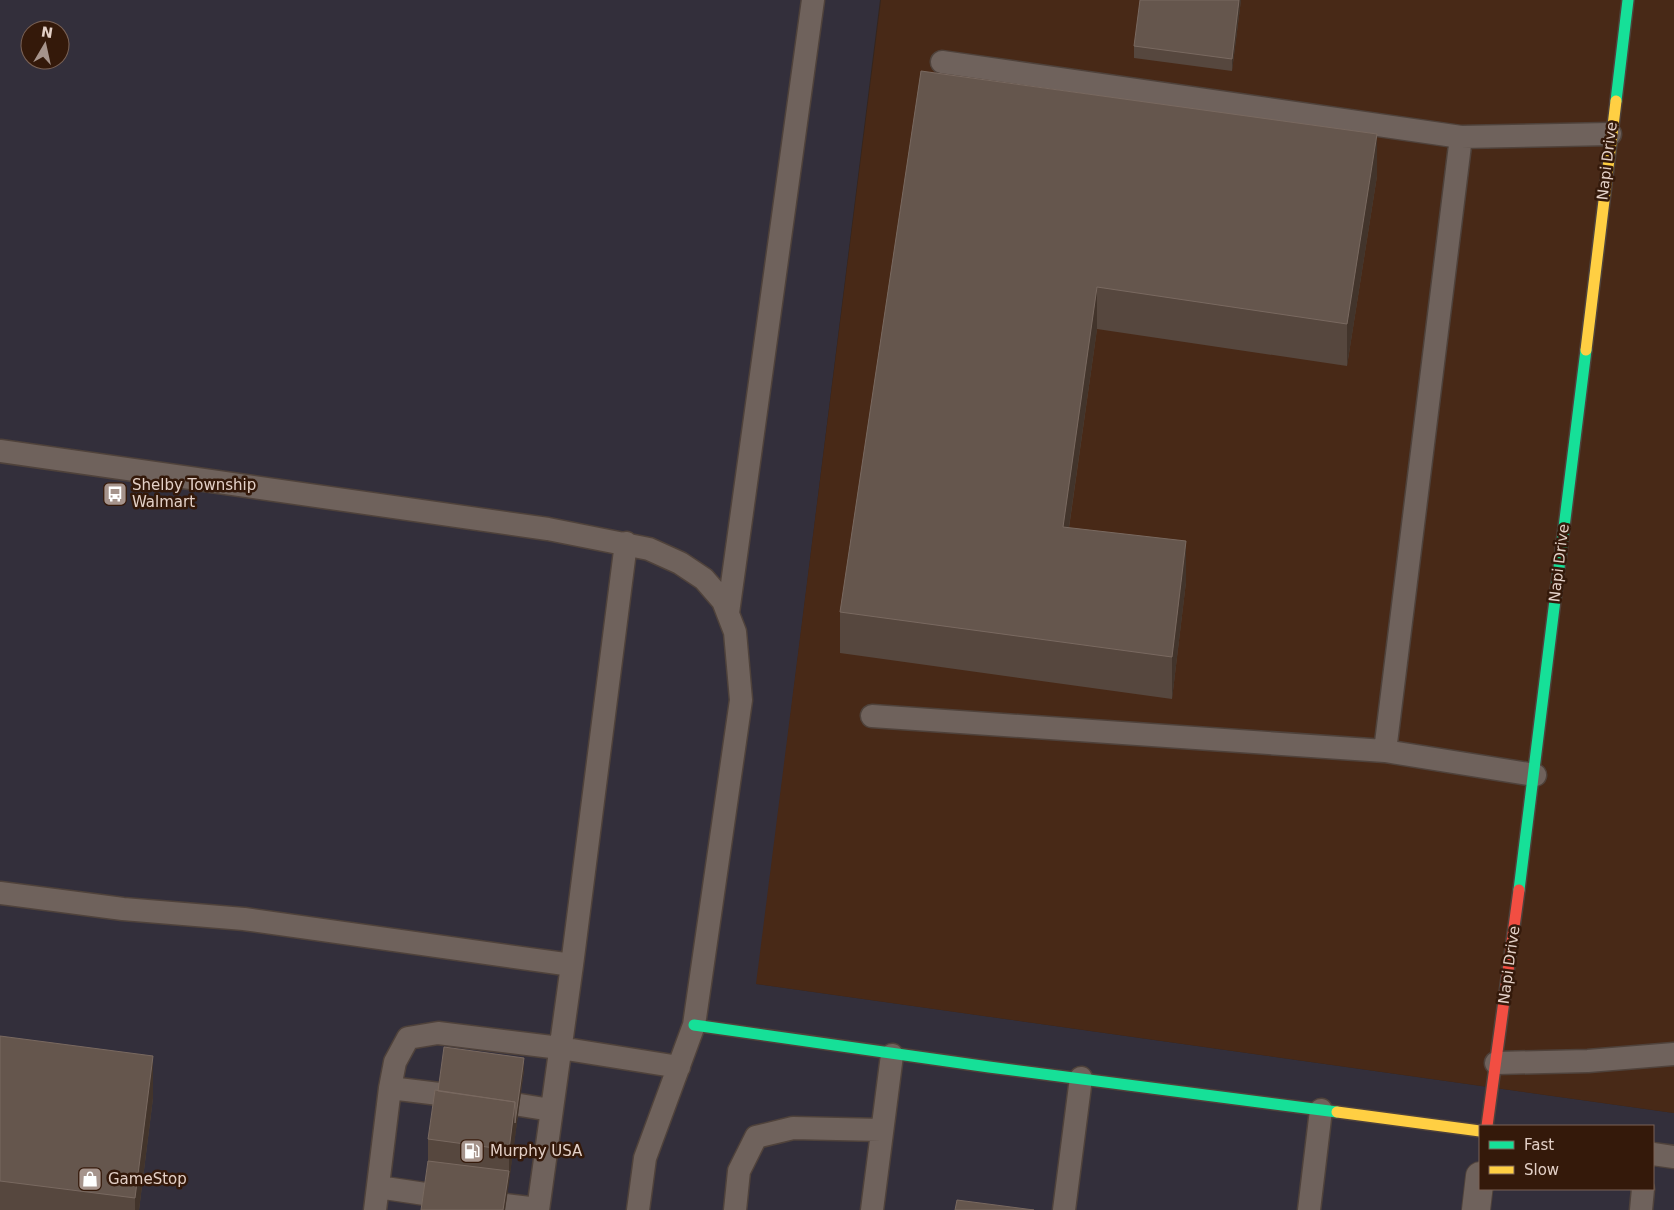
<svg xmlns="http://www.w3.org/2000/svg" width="1674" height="1210" font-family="'DejaVu Sans',sans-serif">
<rect width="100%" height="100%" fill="#35261e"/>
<path fill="#332f3b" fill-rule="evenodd" d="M0,0h880l-123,984 917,129v97h-1674zM30,30h30v30h-30zM1480,1126h173v63h-173z"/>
<path fill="#482917" d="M881,0h793v1113l-918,-129z"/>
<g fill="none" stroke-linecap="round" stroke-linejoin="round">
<g stroke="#4f423b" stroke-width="25">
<path id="lane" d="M942,62l519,75
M0,451l548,78 101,20 31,14 24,16 19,22 12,31 6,68 -47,325 -49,133 -7,52
M728,613l85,-613
M872,716l513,35 150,24
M1385,751l76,-614 149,-3
M0,893l123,16 121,10 328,46 54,-422
M1496,1063l92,-2 86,-7
M390,1088l49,6
M520,1105l31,5
M1653,1154l21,3
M378,1187l47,7
M506,1205l32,4
M375,1210l15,-122 5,-26 13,-24 30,-5 122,15 119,19
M538,1210l34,-245
M735,1210l4,-39 17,-34 37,-9 88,2
M872,1210l20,-155
M1064,1210l17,-132
M1309,1210l12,-100
M1641,1210l2,-21"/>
</g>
<g stroke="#4f423b" stroke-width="30">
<path id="street" d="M1476,1210l4,-34"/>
</g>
<g stroke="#4f423b" stroke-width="14">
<path id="fast" d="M1616,101l12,-101
M1519,890l67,-540
M694,1025l295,42 348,45"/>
</g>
<g stroke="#4f423b" stroke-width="14">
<path id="slow" d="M1586,350l30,-249
M1337,1112l143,19"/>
</g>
<g stroke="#4f423b" stroke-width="14">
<path id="jam" d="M1487,1126l32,-236"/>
</g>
<use href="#lane" stroke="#6f625c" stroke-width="22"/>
<use href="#street" stroke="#6f625c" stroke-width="28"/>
<use href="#fast" stroke="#16e098" stroke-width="11"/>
<use href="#slow" stroke="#ffcf43" stroke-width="11"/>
<use href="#jam" stroke="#f24e42" stroke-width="11"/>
</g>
<path fill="#56473e" d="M1241,0l-9,71 -98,-13v-12z
M921,71l456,105 -30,190 -250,-37 -28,199 117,54 -14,117 -332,-46v-41z
M0,1036l153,62 -14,112h-139z
M524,1070l-19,140 -77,-49v-22z"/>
<path fill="#42342b" d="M1239,0h2l-9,71v-12z
M1377,134v42l-30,190v-42z
M1097,287v42l-34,240v-42z
M1186,541v41l-14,117v-42z
M153,1056v42l-14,112h-4v-12z
M524,1058v12l-15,113v-33l6,-48z
M509,1171v12l-4,27h-2z"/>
<path fill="#65564d" stroke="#796960" d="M1140,0h99l-7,59 -98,-13z
M921,71l456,63 -30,190 -250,-37 -34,240 123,14 -14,116 -332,-45z
M0,1036l153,20 -18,142 -135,-17z
M444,1047l80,11 -9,65v-21l-77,-11z
M435,1090l80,12 -6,48 -81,-11z
M428,1161l81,10 -6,39h-82z
M957,1200l77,10h-79z"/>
<defs>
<g id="bus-square" transform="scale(1.25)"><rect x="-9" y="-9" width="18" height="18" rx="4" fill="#a6948c" stroke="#34190a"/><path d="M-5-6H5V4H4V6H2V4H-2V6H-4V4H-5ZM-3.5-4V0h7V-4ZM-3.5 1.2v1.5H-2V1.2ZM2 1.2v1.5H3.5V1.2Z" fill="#fff"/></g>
<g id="fuel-square" transform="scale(1.25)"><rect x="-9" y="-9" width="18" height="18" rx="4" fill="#a6948c" stroke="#34190a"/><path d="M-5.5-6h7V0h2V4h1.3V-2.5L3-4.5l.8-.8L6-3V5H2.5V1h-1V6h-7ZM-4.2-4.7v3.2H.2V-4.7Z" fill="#fff"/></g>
<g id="shop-square" transform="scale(1.25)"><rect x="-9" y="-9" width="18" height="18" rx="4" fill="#a6948c" stroke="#34190a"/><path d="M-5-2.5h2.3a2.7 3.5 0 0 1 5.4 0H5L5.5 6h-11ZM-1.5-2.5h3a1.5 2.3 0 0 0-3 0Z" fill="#fff"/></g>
</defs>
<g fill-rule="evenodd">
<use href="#bus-square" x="115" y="494"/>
<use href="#fuel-square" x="472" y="1151"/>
<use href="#shop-square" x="90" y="1179"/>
</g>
<g text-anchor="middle" stroke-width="5" stroke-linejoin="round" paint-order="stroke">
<g font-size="15" fill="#e3d0c7" stroke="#34190a">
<text transform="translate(1607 161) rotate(-83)" y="5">Napi Drive</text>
<text transform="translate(1559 563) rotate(-83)" y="5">Napi Drive</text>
<text transform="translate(1509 965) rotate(-82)" y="5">Napi Drive</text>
</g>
<g font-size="15" fill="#e3d0c7" stroke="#34190a" text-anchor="start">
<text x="132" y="490">Shelby Township<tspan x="132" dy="17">Walmart</tspan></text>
<text x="490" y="1156">Murphy USA</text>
<text x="108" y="1184">GameStop</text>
</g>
</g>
<rect x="1479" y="1125" width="175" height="65" fill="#34190a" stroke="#7a6256"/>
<rect x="1489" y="1141" width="25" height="8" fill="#16e098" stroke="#7a6256"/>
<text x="1524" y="1150" font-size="15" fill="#e3d0c7">Fast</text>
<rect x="1489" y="1166" width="25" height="8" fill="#ffcf43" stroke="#7a6256"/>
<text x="1524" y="1175" font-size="15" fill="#e3d0c7">Slow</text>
<g transform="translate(45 45) rotate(9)"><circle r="24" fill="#34190a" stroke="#7a6256"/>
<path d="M0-4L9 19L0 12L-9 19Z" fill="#a6948c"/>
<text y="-8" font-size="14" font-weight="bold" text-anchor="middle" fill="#e3d0c7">N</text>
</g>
</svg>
